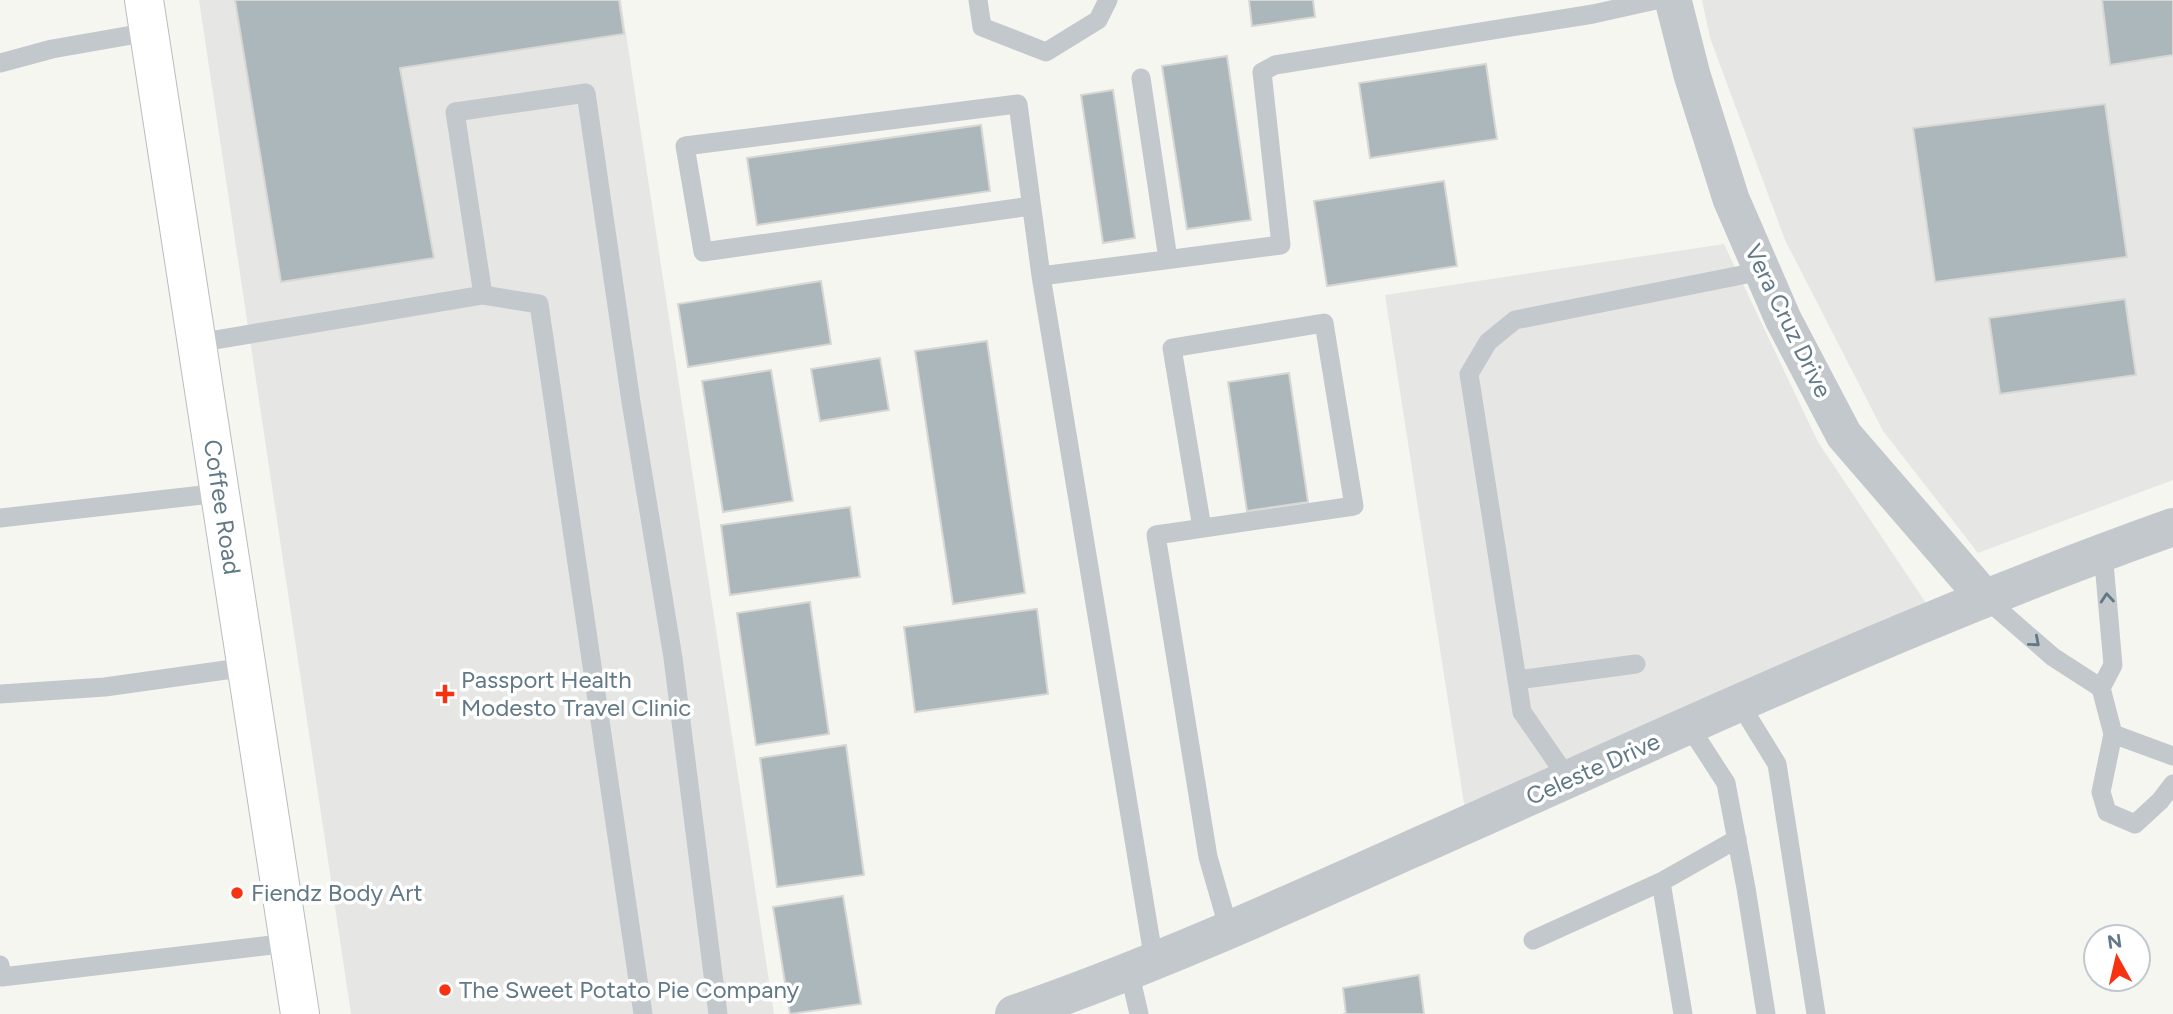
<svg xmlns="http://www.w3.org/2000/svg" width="2173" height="1014" font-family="Figtree,sans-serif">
<rect width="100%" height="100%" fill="#f6f6f1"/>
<path fill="#e6e7e5" d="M199,0h422l153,1014h-423z
M1702,0h471v480l-195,73 -95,-122 -98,-191 -75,-202z
M1724,244l94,198 110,164 -463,204 -80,-515z"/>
<path fill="#acb7bb" stroke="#d7d7d4" stroke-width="2" d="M235,0h384l5,34 -224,34 34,190 -153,24z
M1249,0h64l2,17 -63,9z
M2102,0h71v55l-63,10z
M1227,56l24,164 -64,9 -25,-163z
M1486,64l11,75 -127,19 -11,-75z
M1113,90l22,148 -32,5 -22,-148z
M2105,104l22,153 -192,25 -22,-154z
M981,125l9,66 -233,34 -10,-67z
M1444,181l13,85 -130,20 -13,-85z
M821,281l10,63 -143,23 -10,-63z
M2125,299l11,76 -136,19 -11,-76z
M987,341l38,252 -72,11 -38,-253z
M880,358l9,52 -69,11 -9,-52z
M771,370l22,131 -70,11 -21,-131z
M1289,373l19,129 -61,9 -19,-129z
M850,507l10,70 -130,18 -9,-70z
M810,602l19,132 -73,11 -19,-132z
M1037,609l11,85 -133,18 -11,-85z
M846,745l18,130 -87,12 -17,-129z
M843,896l18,108 -71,10 -17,-107z
M1419,975l5,39h-81h3l-3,-26z"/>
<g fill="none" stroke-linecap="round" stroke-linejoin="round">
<g stroke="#b7bdc1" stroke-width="40">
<g id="secondary">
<path id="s1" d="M144,0l156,1014"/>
</g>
</g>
<path stroke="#c2c8cb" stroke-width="19" d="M978,0l4,27 64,25 52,-32 10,-20
M0,63l52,-14 97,-17
M1141,78l27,181
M1031,206l-328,46 -18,-106 333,-42 23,172 113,685
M1041,276l240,-31 -19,-173 13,-7 318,-51 63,-14
M483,295l56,9 104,710
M197,343l286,-48 -28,-183 131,-19 45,309 42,256 45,356
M0,518l220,-25
M1202,528l-30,-180 152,-25 30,183 -198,29 52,322 21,73
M2103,552l10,113 -12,23 12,46 -12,58 6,20 28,12 25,-23 13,-17
M1984,597l69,60 48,31
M1517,680l119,-16
M0,694l105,-7 142,-20
M1740,704l37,60 39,250
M1689,726l37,57 20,105 20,126
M2113,734l60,22
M1569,780l-47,-68 -53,-338 19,-32 27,-22 247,-49
M1661,882l22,132
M1533,940l128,-58 76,-43
M0,965l2,12 287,-34
M1129,971l10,43"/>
<path stroke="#c2c8cb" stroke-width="37" d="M1673,0l19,75 39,124 52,120 61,116 140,162"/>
<path stroke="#c2c8cb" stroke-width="38" d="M1014,1014c133,-46 262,-104 391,-162 254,-112 506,-232 768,-325"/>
<use href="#secondary" stroke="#fff" stroke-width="38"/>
</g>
<defs><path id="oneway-chevron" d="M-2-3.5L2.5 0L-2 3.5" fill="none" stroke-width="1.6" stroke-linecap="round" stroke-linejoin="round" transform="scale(1.75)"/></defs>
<g stroke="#617986">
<use href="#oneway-chevron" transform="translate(2107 598) rotate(-95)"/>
<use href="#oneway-chevron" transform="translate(2035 642) rotate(41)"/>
</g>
<g fill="#f63212" stroke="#fff" stroke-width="2.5">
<path d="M441.5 683.5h7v7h7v7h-7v7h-7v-7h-7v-7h7z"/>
<circle cx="237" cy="893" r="7"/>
<circle cx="445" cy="990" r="7"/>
</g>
<g text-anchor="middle" stroke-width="7" stroke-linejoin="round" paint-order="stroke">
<g font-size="24" fill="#617986" stroke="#fff">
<text transform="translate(1788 321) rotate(64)" y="8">Vera Cruz Drive</text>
<text dy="8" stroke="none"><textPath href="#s1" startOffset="513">Coffee Road</textPath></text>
<text transform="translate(1593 769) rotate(-24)" y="8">Celeste Drive</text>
</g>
<g font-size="24" fill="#617986" stroke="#fff" text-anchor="start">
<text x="461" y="688">Passport Health<tspan x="461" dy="28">Modesto Travel Clinic</tspan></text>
<text x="251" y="901">Fiendz Body Art</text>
<text x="459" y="998">The Sweet Potato Pie Company</text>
</g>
</g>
<g transform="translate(2117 958) rotate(352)"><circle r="33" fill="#ffffff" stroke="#c0c9cf" stroke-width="2"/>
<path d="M0-5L12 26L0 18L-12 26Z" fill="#f63212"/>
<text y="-10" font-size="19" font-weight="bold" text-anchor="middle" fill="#617986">N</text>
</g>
</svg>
